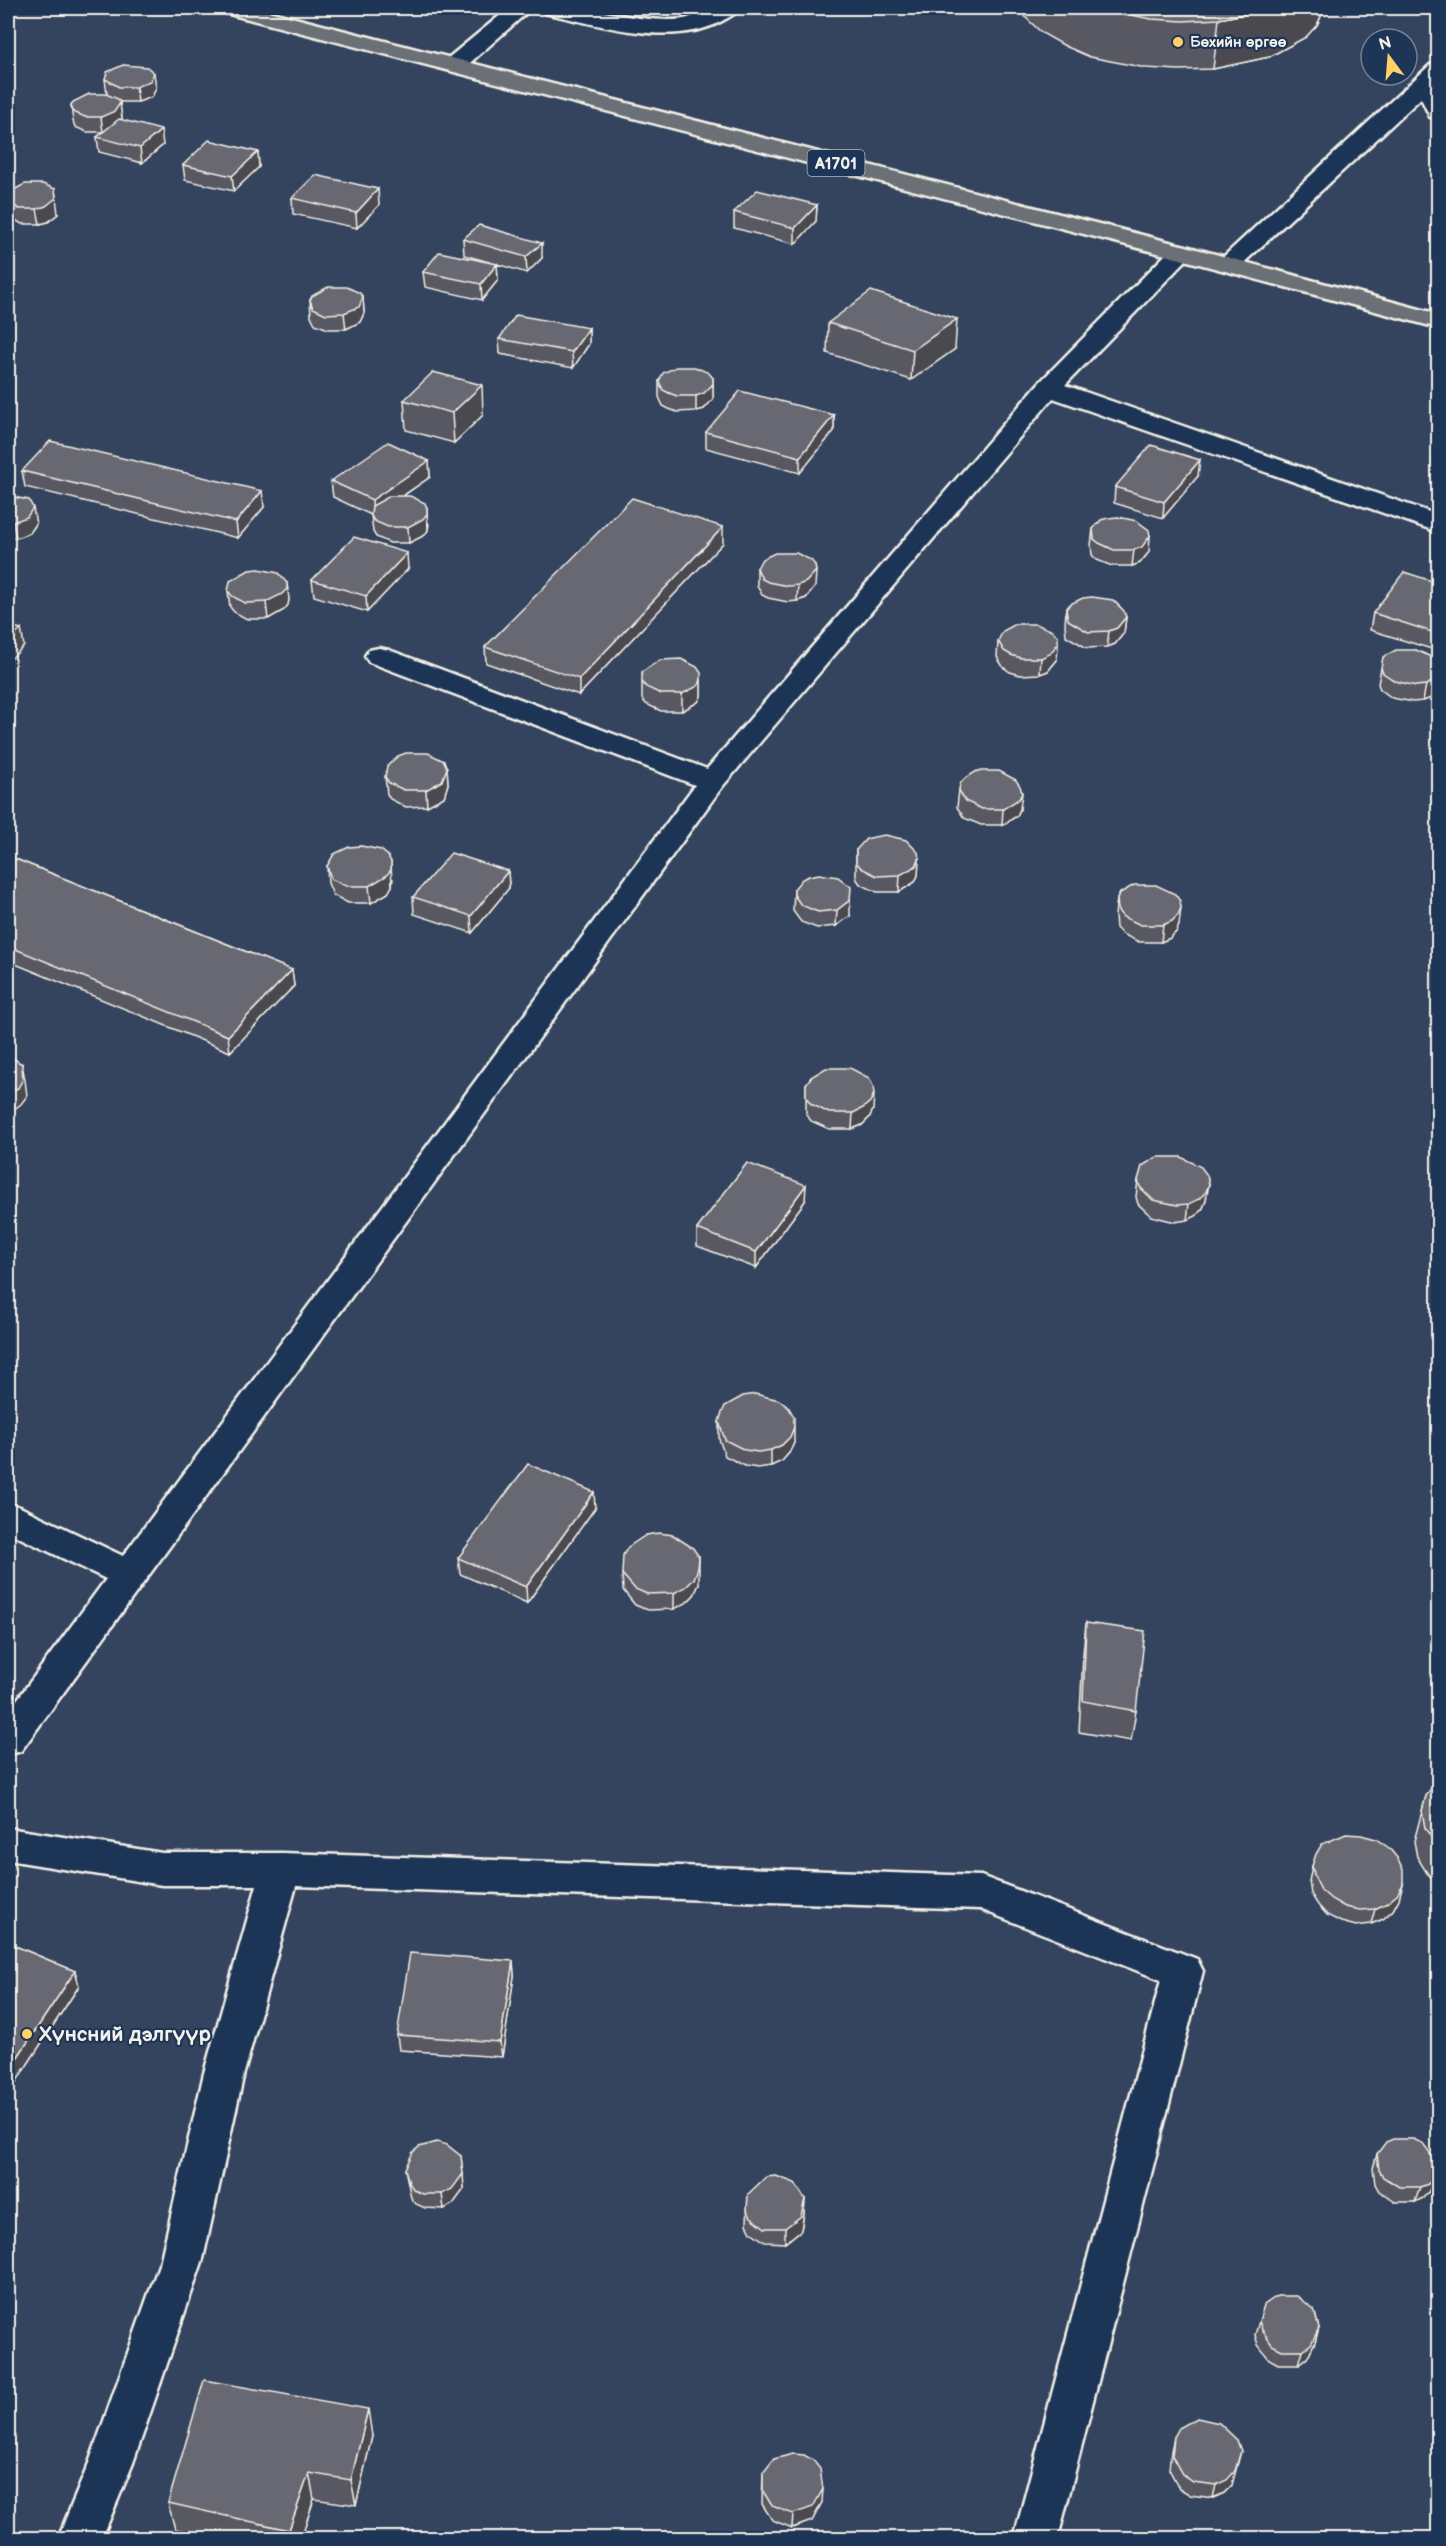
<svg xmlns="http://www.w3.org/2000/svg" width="1446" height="2546" font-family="'Balsamiq Sans',sans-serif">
<rect width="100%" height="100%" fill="#34445f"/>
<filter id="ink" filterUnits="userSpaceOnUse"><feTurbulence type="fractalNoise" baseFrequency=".0167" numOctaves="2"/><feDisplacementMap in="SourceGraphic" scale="12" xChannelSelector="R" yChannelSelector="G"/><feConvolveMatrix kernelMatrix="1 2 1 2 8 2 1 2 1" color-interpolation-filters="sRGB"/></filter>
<g filter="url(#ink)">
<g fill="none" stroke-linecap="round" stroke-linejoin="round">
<g stroke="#f4f1e8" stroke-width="5">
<path id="minor" d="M509,8h23l-69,61 -8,2 -8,-2 -3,-5 3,-5z
M542,8c43,-5 85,13 128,12 22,0 25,-6 44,-12 7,-2 19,-1 27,0 -5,6 -12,9 -19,13 -49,27 -125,4 -177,-8z
M1438,63v19l-2,2 2,4v31l-8,-2 -9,-19 -184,171 -8,2 -8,-2 -4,-5 4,-5 209,-194z
M1181,245l8,2 4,5 -4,5 -124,128 373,130v17l-385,-134 -331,389 -701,964 -13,4v-43l98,-133 -98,-47v-29l12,4 103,49 572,-771 -326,-123 -4,-6 4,-6 10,-2 10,2 318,119 332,-386 134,-136z
M8,1828l154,25h119l700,23 216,83 6,12 -145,567h-44l147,-558 -181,-71 -684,-23 -52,187 -41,186 -70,204 -31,75h-44l31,-75 72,-204 43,-186 53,-188h-95l-154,-25z"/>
</g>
<g stroke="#f4f1e8" stroke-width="5">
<path id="major" d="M222,8h34l933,239 249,67v14l-265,-71 -948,-244z"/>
</g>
<use href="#minor" fill="#1d3557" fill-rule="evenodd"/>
<use href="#major" fill="#6a7074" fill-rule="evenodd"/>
</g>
<path fill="#595962" stroke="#f4f1e8" stroke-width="1.5" d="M1020,8h303l-1,6 -5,11 -11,12 -37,20 -56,12 -35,1 -32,-2 -56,-11 -25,-11 -23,-13 -17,-16z
M105,79l51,9 -4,9 -14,5h-17l-2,-1 3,17 -1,2 42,25 -21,18 -43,-11 -2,-15 6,-5h-16l-12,-5 -2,-6 -2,-16 36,-11z
M258,152l1,15 -25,24 -49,-11 -2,-15z
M8,194l50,20 -10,8 -8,2h-18l-14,-8z
M292,198l87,7 -22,23 -64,-14z
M817,205l-1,16 -21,23 -61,-16v-16z
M463,239l79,19 -15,15 -30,-9 1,16 -16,20 -57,-13 -2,-15 73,-8 -32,-9z
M363,297l1,16 -4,9 -14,7h-18l-13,-5 -4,-8 -1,-16z
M828,323l127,26 -44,31 -84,-27z
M589,328v16l-16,24 -73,-14 -1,-15z
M713,378v21l-9,10 -8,2 -19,1 -8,-3 -6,-3 -4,-9v-16z
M404,400l79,15 -29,28 -48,-13z
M834,415v16l-34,42 -94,-25v-16z
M429,461l1,16 -27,19 26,28 -1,6 -3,5 -16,8h-19l-14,-6 -3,-5 -2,-17 -38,-18 -2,-16z
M22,471l242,36 -26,31 -213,-51z
M1198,476l-35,42 -49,-15 1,-16z
M8,496l28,28 -6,9 -14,5h-8z
M1093,529l56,23 -9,11 -8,3h-20l-15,-6 -5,-5 -1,-10z
M723,543l-144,152 -93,-32 -1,-16z
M757,568l58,19 -9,11 -9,3 -9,1 -20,-4 -6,-3 -5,-10z
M408,569l-41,43 -53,-16 -2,-16z
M1438,583v68l-68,-21 3,-17z
M228,591l61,8 -1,6 -4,5 -16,9h-21l-13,-7 -4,-5z
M1066,609l60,8 -2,16 -9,11 -8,3 -20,1 -21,-12 -1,-11z
M998,641l60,2 -1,17 -9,11 -8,3 -20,1 -10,-3 -7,-5 -6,-10z
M1416,650l15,48 -8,3 -10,1 -21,-4 -12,-9 -2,-5 3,-16z
M701,680v16l-3,6 -16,9h-21l-15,-7 -4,-5v-17z
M447,768l1,16 -4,13 -17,9 -21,1 -16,-8 -3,-5 -2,-17z
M959,790l61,19 -3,7 -15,9h-21l-17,-7 -7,-11z
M856,850l63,9 -1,16 -3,7 -16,10h-22l-17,-8 -4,-6z
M8,856l284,114 2,16 -64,66 -222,-91z
M327,866l66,13 -1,7 -4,7 -17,10h-23l-15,-8 -5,-12z
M508,871l1,17 -37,45 -58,-19 -1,-17z
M794,889l56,27 -14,10 -19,2 -16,-6 -8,-11z
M1117,899l62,26 -3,7 -6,6 -9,4h-22l-17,-8 -6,-6 -1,-13z
M806,1084l67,26 -4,8 -7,7 -10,4h-23l-18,-8 -5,-7z
M1138,1180l68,20 -3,8 -7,8 -9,4 -12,2 -24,-6 -13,-12 -2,-7z
M805,1201l-49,67 -59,-22v-17z
M719,1422l75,21 -5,10 -7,8 -11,5 -13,2 -13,-2 -20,-10 -6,-17z
M595,1508l-68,95 -67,-29 -2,-16z
M622,1574l77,10 -5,11 -8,8 -12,6 -26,1 -13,-5 -12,-15z
M1086,1623l50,88 -5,30 -52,-9 4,-78z
M1438,1780v104l-11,-11 -10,-16 -3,-16 12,-45z
M1312,1866l87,33 -6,11 -10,9 -12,5 -15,2 -15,-4 -14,-7 -9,-10 -7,-11 -2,-13z
M8,1943l67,28 4,15 -65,99 -6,-3z
M513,1961l1,15 -12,81 -103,-7 -2,-15z
M1377,2154l52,37 -6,7 -8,4h-20l-16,-11 -4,-7 -2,-16z
M461,2156l3,33 -11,15 -9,5 -19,-1 -9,-4 -5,-6 -6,-29z
M748,2194l57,5 -1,14 -3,17 -16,13 -20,-1 -14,-10 -4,-8z
M1259,2321l60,7 -4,14 -8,16 -8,6h-21l-9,-5 -11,-14 -3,-10z
M372,2436l-16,69 -42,-6 -13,39h-81l-45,-9 -7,-26z
M1174,2437l58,48 -8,8 -11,5 -23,-3 -11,-7 -10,-19 2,-18z
M763,2473l59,29 -10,19 -20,7 -20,-8 -10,-16z"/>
<path fill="#494950" stroke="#f4f1e8" stroke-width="1.5" d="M1275,8h48l-1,6 -5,11 -11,12 -37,20 -56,12 6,-50z
M154,73l2,15 -4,9 -14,5 -2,-15z
M120,103l2,15 -5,9 -14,5 -2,-15z
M161,130l2,15 -21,18 -2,-15z
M258,152l1,15 -25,24 -2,-15z
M55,189l3,25 -10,8 -8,2 -3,-15z
M378,189l1,16 -22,23 -1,-15z
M817,205l-1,16 -21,23v-16z
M542,243v15l-15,15 -1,-16z
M497,264l1,16 -16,20 -1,-16z
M363,297l1,16 -4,9 -14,7 -2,-16z
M957,319l-2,30 -44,31 2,-30z
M589,328v16l-16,24 -1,-16z
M713,384v15l-9,10 -8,2v-15z
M482,385l1,30 -29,28 -2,-30z
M834,415v16l-34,42v-16z
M1200,460l-2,16 -35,42 1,-16z
M429,461l1,16 -57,39 -1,-16z
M262,491l2,16 -26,31 -2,-16z
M33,508l3,16 -6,9 -14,5 -3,-16z
M427,508l1,22 -3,5 -16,8 -1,-16z
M723,527v16l-144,152v-16z
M1150,536l-1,16 -9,11 -8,3 2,-16z
M407,553l1,16 -41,43 -1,-16z
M816,571l-1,16 -9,11 -9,3 1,-16z
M287,583l2,16 -1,6 -4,5 -16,9 -2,-17z
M1126,617l-2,16 -9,11 -8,3 2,-16z
M21,629l3,17 -16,16v-19z
M1058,643l-1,17 -9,11 -8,3 1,-16z
M1438,675v11l-7,12 -8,3 3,-16z
M701,680v16l-3,6 -16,9v-17z
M447,768l1,16 -4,13 -17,9 -1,-16z
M1022,793l-2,16 -3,7 -15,9 1,-16z
M919,859l-1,16 -3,7 -16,10 1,-17z
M391,862l1,24 -4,7 -17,10 -2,-17z
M508,871l1,17 -37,45 -1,-17z
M850,900v16l-14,10 1,-16z
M1181,908l-2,17 -3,7 -6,6 -9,4 2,-17z
M292,970l2,16 -64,66 -2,-16z
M22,1064l3,16 2,16 -6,8 -8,6 -5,2v-18z
M874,1094l-1,16 -4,8 -7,7 -10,4 1,-16z
M1209,1184l-3,16 -3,8 -7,8 -9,4 2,-16z
M806,1185l-1,16 -49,67v-16z
M794,1427v16l-5,10 -7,8 -11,5v-16z
M594,1492l1,16 -68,95 -1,-16z
M699,1557v27l-5,11 -8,8 -12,6v-16z
M1403,1884l-4,15 -6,11 -10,9 -12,5 4,-15z
M513,1961l1,15 -12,81 -2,-15z
M75,1971l4,15 -65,99 -5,-15z
M463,2174l1,15 -11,15 -9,5 -2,-15z
M1434,2177l-5,14 -6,7 -8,4 5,-15z
M805,2199l-1,14 -3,17 -16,13v-15z
M1319,2328l-4,14 -8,16 -8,6 4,-14z
M368,2409l4,27 -16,69 -5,-25z
M1241,2451l-9,34 -8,8 -11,5 3,-13z
M309,2473l5,26 -13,39h-10l-2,-8z
M823,2489l-1,13 -10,19 -20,7 1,-14z"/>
<path fill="#686872" stroke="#f4f1e8" stroke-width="1.5" d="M1097,8h178l-56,11 -36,2 -32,-2z
M123,65l24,2 7,6 -4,8 -14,6h-17l-14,-8 2,-7z
M89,94h17l12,5 2,4 -5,8 -14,6h-16l-12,-5 -2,-7 2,-3z
M119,119l42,11 -21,18 -43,-11z
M209,140l49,12 -26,24 -49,-11z
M315,175l63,14 -22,24 -64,-15z
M25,184h18l12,5 1,9 -10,8 -9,3h-18l-11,-7v-9z
M757,190l60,15 -22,23 -61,-16z
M479,225l63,18 -16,14 -63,-18z
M439,252l58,12 -16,20 -58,-12z
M328,287h19l13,6 3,4 -4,10 -15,6 -18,1 -13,-6 -3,-8 2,-4z
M871,291l86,28 -44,31 -85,-27z
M516,315l73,13 -17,24 -73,-13z
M676,367h19l14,6 4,5v6l-9,9 -8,3h-19l-8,-3 -6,-3 -4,-9 4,-8z
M433,372l49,13 -30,28 -48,-13z
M740,391l94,24 -34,42 -94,-25z
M50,441l212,50 -26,31 -214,-51z
M388,442l41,19 -57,39 -41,-19z
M1151,445l49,15 -36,42 -49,-15z
M8,496l21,4 4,8 -6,9 -14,5h-5z
M390,496h20l15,7 2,5v6l-4,5 -15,8h-20l-14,-6 -3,-5 1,-10z
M632,498l91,29 -144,152 -94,-32z
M1118,517l19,4 12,9 1,6 -8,11 -8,3h-20l-15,-7 -5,-4 -1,-10 8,-9 7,-2z
M354,537l53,16 -41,43 -54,-16z
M775,553h21l15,7 4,5 1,6 -10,11 -8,3 -10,1 -20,-4 -6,-3 -5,-11 5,-9z
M259,569l19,4 9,10v6l-5,5 -16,8 -21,1 -13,-7 -4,-5 2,-10 19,-11z
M1404,572l34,11v51l-65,-21z
M1092,597l21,3 11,11 2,6 -9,11 -8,3 -21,1 -20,-12 -2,-11 4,-5 13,-6z
M1016,624h20l17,7 5,6v6l-8,11 -9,4h-20l-10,-3 -7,-4 -6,-10 5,-10z
M8,625l13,4 -13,14z
M1396,650h20l18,8 4,7v10l-4,6 -8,4 -10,1 -21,-5 -12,-8 -2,-5 2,-11z
M681,659l16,8 4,6v7l-3,6 -16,8h-21l-15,-7 -4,-5v-10l18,-12z
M406,753h22l16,8 3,7 -5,13 -16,9h-22l-15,-7 -4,-6 2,-11 11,-10z
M977,771h22l17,9 4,6 2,7 -3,6 -16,10h-21l-17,-8 -6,-11 1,-6 4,-5z
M885,835l21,5 12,12 1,7 -3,7 -16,9 -23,1 -16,-8 -5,-6v-12l10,-11 8,-2z
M361,846l20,4 7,6 3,6v8l-5,6 -17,10h-23l-15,-7 -4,-13 7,-12 15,-7z
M451,853l57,18 -37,45 -58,-19z
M8,856l284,114 -64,66 -220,-90z
M819,874l19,3 13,10 -1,13 -13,10 -19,2 -17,-7 -7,-10v-6l8,-10 7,-3z
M1134,885h22l19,9 5,7 1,7 -3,7 -6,6 -9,4h-22l-18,-8 -5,-6 -1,-12 3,-6z
M8,1055l14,9 1,15 -5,9 -10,6z
M826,1068h24l19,10 4,8 1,8 -4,8 -7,6 -10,5h-24l-18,-9 -5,-7v-13l5,-7z
M1157,1157h24l20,10 6,8 2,9 -3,8 -7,7 -10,5 -12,1 -24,-5 -13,-13 -2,-7 4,-14z
M747,1163l59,22 -50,67 -59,-23z
M755,1394l24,6 10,8 5,9v10l-4,10 -8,8 -11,5 -13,2 -13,-2 -20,-10 -6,-18 2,-7 4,-9 18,-10z
M528,1464l66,28 -68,95 -68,-29z
M659,1533l14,2 20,13 6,9 -1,11 -4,11 -8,8 -12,6 -27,1 -12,-5 -13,-15 1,-19 5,-8 18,-12z
M1086,1623l59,8 -9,80 -53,-10z
M1438,1780v66l-3,-3 -10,-15 -3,-17 4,-15 9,-14z
M1346,1834l15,1 15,4 13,9 9,11 5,11v14l-6,11 -10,8 -12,6 -15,1 -15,-3 -14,-8 -10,-9 -6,-12 -3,-12 4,-12 6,-10z
M8,1943l67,28 -66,99 -1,-1z
M410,1953l103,8 -13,81 -103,-7z
M1393,2139h20l9,4 12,16v18l-6,7 -8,3h-21l-16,-10 -4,-7 -2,-16 9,-12z
M437,2142l10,3 14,11 2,18 -11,15 -10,5h-19l-9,-4 -5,-7 -4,-14 8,-17 6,-5z
M776,2176l19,7 10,16 -4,17 -16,12h-20l-14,-11 -4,-7 1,-16 18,-17z
M1277,2296h20l17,13 5,19 -8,16 -8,6h-21l-10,-5 -10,-15 -3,-9 5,-16z
M204,2380l164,29 -17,71 -42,-7 -20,57 -121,-27z
M1197,2418l22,5 18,17 4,11 -6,20 -8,9 -11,5 -23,-3 -11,-8 -10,-18 2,-19 5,-9z
M793,2454l11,1 9,5 7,9 3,20 -10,18 -20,7 -21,-8 -9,-15v-18l11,-14z"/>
</g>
<g fill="#ffd166" stroke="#1d3557" stroke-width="2">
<circle cx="1178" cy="42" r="6"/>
<circle cx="27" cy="2034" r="6"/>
</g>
<g text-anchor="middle" stroke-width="4.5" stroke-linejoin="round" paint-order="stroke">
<g font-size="15" font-weight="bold" fill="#f4f1e8" stroke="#1d3557" text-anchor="start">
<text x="1190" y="47">Бөхийн өргөө</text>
</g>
<rect fill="#1d3557" stroke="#b4b9bc" stroke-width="1.5" x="807.5" y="150" width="57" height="26" rx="4.5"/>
<g font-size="16" font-weight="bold" fill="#f4f1e8">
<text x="836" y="169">A1701</text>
</g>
<g font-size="21" font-weight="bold" fill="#f4f1e8" stroke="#1d3557" text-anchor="start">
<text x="39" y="2041">Хүнсний дэлгүүр</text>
</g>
</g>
<rect width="1446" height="2546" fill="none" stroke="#1d3557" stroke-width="30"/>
<rect x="15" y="15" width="1416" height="2516" fill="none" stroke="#f4f1e8" stroke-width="2" filter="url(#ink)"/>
<g transform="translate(1389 57) rotate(344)"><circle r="28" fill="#1d3557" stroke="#738091" stroke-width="1.5"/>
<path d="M0-4.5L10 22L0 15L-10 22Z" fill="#ffd166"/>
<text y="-9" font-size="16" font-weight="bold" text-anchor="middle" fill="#f4f1e8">N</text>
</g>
</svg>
